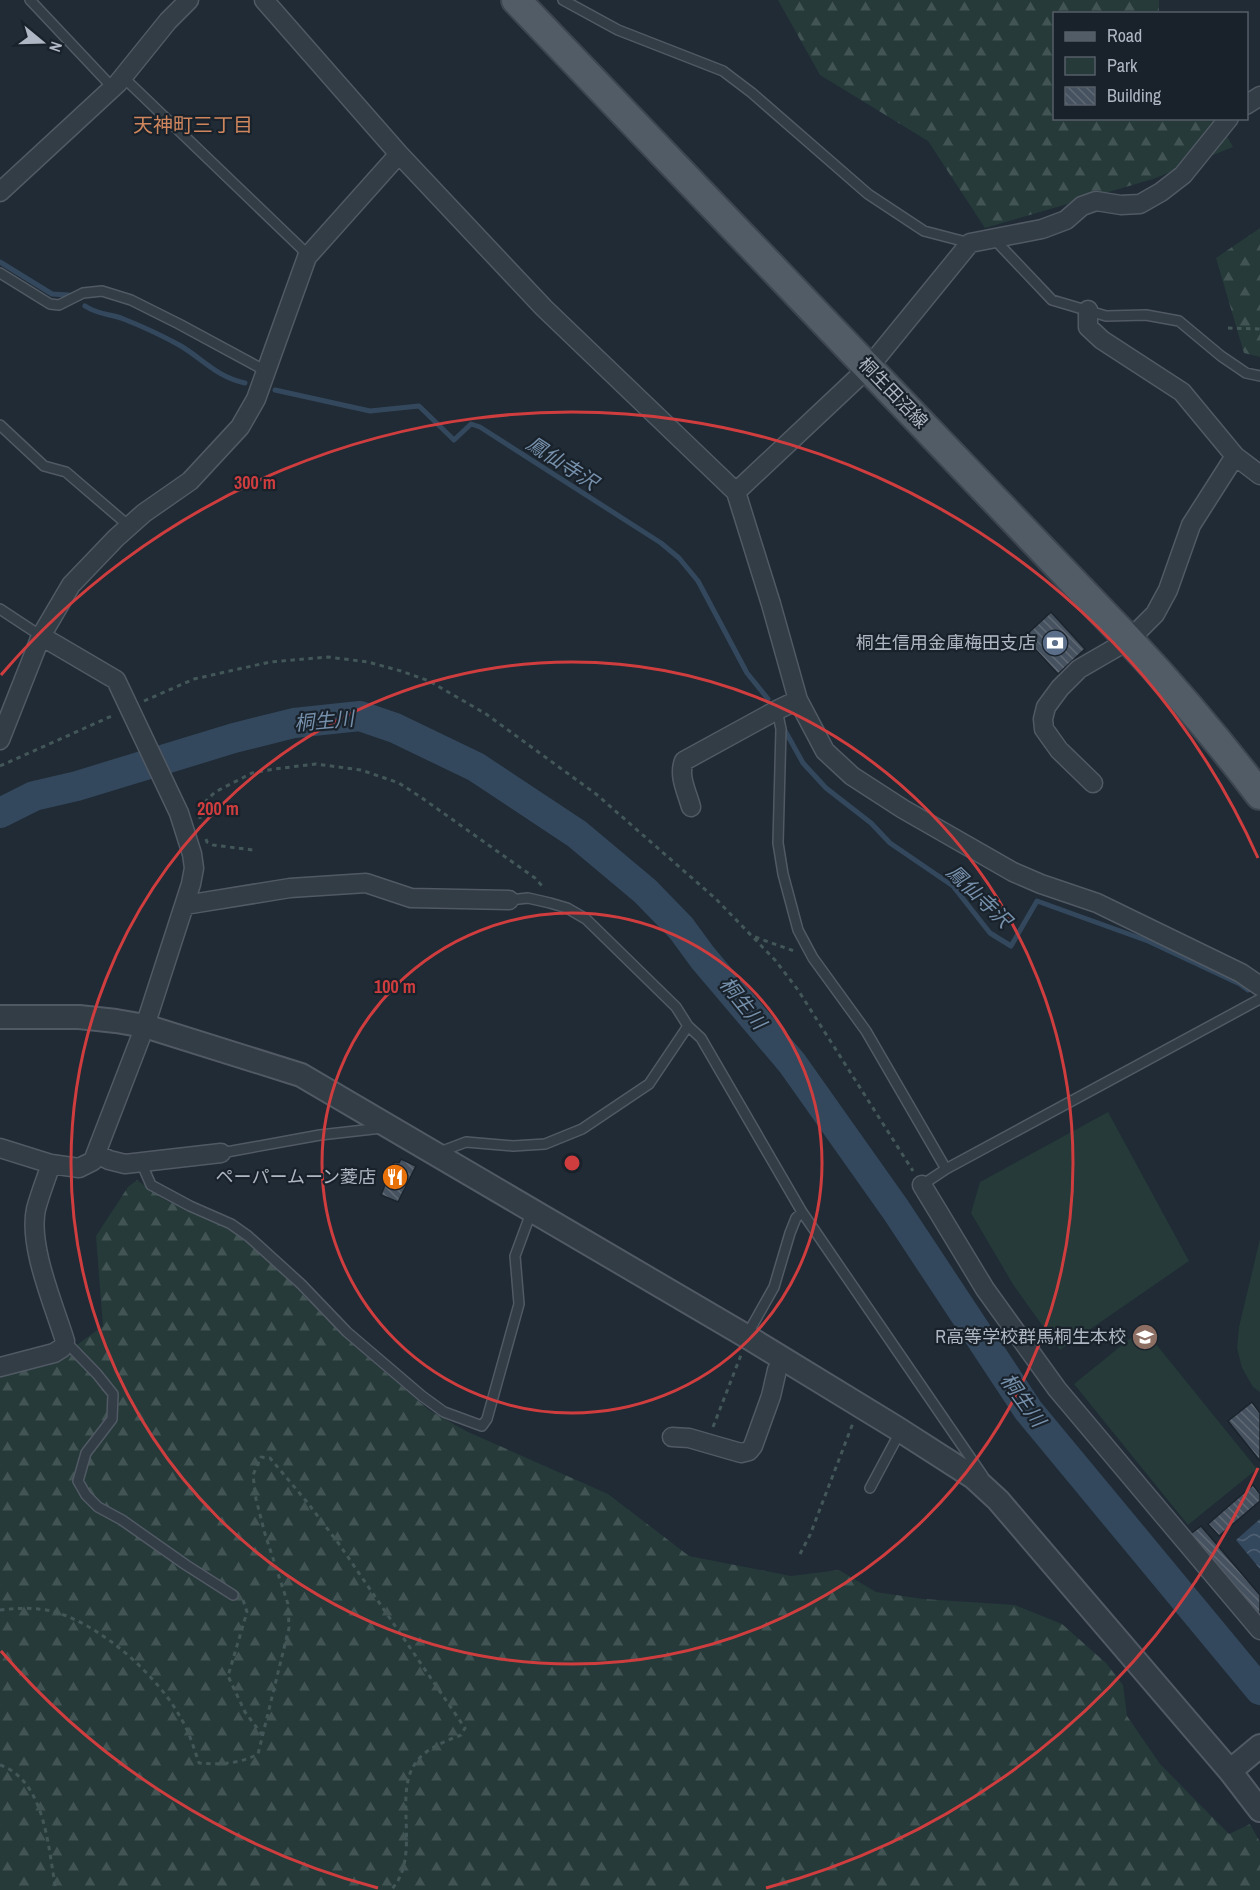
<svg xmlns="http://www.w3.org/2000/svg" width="1260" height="1890" font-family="'Archivo Narrow','Noto Sans JP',sans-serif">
<defs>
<pattern id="forest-firs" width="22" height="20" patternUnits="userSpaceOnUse" patternTransform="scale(1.5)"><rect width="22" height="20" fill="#253a39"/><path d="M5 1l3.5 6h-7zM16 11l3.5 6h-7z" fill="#425454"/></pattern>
<pattern id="water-waves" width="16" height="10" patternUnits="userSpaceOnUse" patternTransform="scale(1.5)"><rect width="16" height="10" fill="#34485d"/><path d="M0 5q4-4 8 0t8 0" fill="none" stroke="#4f6073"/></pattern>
<pattern id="building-back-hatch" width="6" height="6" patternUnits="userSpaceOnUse" patternTransform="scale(1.5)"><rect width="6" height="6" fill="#46525f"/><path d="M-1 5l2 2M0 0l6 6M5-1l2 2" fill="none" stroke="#5e6974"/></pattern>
</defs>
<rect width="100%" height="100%" fill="#202b35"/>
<path fill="#253a39" d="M1108,1112l81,149 -129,89 -46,-64 -43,-73 9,-31z
M1260,1239v153l-7,-5 -11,-19 -5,-20 2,-21z
M1143,1328l114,141 -69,56 -114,-141z"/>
<path fill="url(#forest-firs)" d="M778,0h381v13l-105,1v104l163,1 16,28 -80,32 -168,49 -57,-87 -108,-66z
M1260,228v129l-16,-4 -28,-95z
M137,1180l28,20 65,29 38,30 76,78 85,73 39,22 140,62 81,62 102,20 48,-6 37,22 47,7 92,6 47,19 44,39 17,22 4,31 33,48 69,70 21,-10 10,18v48h-1260v-519l48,-5 55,-40 -7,-90 32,-49z"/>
<path fill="url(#water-waves)" d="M1260,1519v50l-24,-29z"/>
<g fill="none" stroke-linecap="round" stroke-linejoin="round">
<path stroke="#34485d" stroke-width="5" d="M0,262l52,32 17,1
M85,306c12,8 23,8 36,12 18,7 42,18 60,28 23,14 36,31 64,37
M275,390l95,21 49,-5 35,34 17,-16 9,3 181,116 18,15 19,23 49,92 21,26
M783,727l20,36 23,25 45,35 19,20 63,43 37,47 21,13 26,-45 111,40 92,43 8,6"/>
<path stroke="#34485d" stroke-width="30" d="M0,813l34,-17 43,-10 157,-48 60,-15 66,-7 35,12 81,39 101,67 68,57 36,37 22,30 89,105 104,147 132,200 232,280"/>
</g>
<path fill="url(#building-back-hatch)" stroke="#1b242d" stroke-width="1.5" d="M1051,612l34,37 -27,25 -34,-37z
M401,1159l15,7 -18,36 -17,-7 13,-33 5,1z
M1252,1402l8,11v48l-32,-40z
M1253,1485l7,9v7l-41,35 -11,-12z
M1201,1526l59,69v23l-71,-83z"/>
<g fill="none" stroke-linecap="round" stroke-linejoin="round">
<g stroke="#515a64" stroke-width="12">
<path id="service" d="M30,0l83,88
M563,0l55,30 105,41 29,22 116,101 56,37 46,12
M123,77l178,171 6,9
M995,240l57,60 54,16 40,-1 33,6 42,35 25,17 14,3
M0,273l50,31 9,1 24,-12 19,-2 29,9 48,24 87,47
M0,425l44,41 22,6 63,54
M0,609l41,27
M777,710l4,19 -3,114 5,31 15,56 15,28 53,73 80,138
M509,900l19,-2 22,5 17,5 19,11 90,88 12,19 13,12 101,174 181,264
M221,1153l99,-18 62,-7
M437,1153l29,-11 47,4 32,-2 37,-15 67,-45 39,-58
M141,1162l10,23 39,21 41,18 17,12 53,48 46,48 75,64 22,16 38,14 5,-7 32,-115 -4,-48 17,-46
M922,1185l24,-16 314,-170
M747,1335l27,-48 16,-54 6,-15 6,-6
M65,1341l32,33 16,20 -1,25 -26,34 -8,28 8,14 12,12 24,13 64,45 47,30
M870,1488l30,-56"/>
</g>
<g stroke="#515a64" stroke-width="21">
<path id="minor" d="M264,0l135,154 145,154 192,184 35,112 27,96 27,51 27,25 51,33 110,63 28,12 56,19 144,70 19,13
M1246,105l14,-9
M0,192l118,-109 50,-62 21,-21
M1088,310v17l14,13 80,52 53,64 25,19
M736,492l133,-125 101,-124 72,-14 24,-9 16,-14 14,-5 25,4 19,-1 21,-12 22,-17 46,-57
M0,740l41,-104 30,-51 45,-47 28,-25 46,-32 50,-54 16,-28 51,-142 92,-103
M1093,783l-34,-33 -15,-21 -1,-10 3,-12 14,-19 19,-19 50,-29 26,-26 13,-24 23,-65 44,-69
M691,807c-4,-15 -13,-31 -7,-46l93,-51 21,-10
M185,905l105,-17 76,-5 45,15 98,2
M0,1148l51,16 28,4 14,-7 52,-135 46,-142 3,-16 -2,-14 -13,-41 -63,-133 -75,-44
M97,1154l12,6 16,4 96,-11
M922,1185l63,104 72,100 203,241
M0,1367l54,-14 8,-5 3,-7c-11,-36 -37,-95 -29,-132 4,-15 10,-30 15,-45
M672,1437l17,1 52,15 8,-2 4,-5 18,-50 6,-26 6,-11"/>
</g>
<g stroke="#515a64" stroke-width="26">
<path id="tertiary" d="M0,1017h79l37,4 29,5 156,49 445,261 149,91 78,50 25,23 232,271 30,39
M1230,1771l30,-25"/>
</g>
<g stroke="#3d4650" stroke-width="32">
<path id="primary" d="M516,0l613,640c46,49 90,101 131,155"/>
</g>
<path stroke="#435758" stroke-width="3" stroke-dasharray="4.5 4.5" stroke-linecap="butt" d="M1228,328l32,1
M144,701l50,-22 76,-17 58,-5 40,5 33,9 28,10 57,33 110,80 120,105 59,61 23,30 115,181
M0,766l114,-51
M200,819l1,-13 14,-14 37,-19 22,-4 42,-5 45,6 38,13 23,15 113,80 9,10
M206,839l1,3 6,3 40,5
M755,937l39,14
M713,1427l28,-72
M800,1554l10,-19 43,-112
M243,1600l4,12 -19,64 17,36 18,24
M0,1610c18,-2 38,-3 55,2 48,14 104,65 127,108 8,14 12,29 17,43 20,2 40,1 59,-9l31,-126 -1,-24 -23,-70 -9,-35 -3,-24 8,-18 9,1 37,44 32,42 126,184 -4,7c-15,6 -34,13 -44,26 -26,32 6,95 -26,129
M0,1765c46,16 48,84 56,125"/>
<use href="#service" stroke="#333d46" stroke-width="9"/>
<use href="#minor" stroke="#333d46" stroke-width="18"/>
<use href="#tertiary" stroke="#333d46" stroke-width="22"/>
<use href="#primary" stroke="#515c66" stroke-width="28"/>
</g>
<g fill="none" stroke="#d03d3f" stroke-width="3">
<circle cx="572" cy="1163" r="250"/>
<circle cx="572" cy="1163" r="501"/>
<path d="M1258 1468A751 751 0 0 1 766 1888M378 1888A751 751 0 0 1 1 1651M1 675A751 751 0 0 1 1258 858"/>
</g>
<defs>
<g id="bank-disc" transform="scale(1.35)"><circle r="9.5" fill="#5c6f8a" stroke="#19222b"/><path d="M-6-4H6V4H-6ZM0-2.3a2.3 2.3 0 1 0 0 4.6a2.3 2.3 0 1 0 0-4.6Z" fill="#fff"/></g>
<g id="restaurant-disc" transform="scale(1.35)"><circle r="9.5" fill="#e8710a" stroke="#19222b"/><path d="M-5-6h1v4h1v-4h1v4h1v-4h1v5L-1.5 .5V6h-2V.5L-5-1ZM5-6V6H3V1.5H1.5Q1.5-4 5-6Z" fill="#fff"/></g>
<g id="school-disc" transform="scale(1.35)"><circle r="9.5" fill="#8d6e63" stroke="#19222b"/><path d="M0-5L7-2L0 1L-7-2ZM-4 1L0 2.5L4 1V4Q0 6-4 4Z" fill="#fff"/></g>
</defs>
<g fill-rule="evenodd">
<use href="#bank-disc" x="1055" y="643"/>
<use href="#restaurant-disc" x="395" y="1177"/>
<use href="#school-disc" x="1145" y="1337"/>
</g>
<g text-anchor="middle" stroke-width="4.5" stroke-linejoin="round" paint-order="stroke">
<g font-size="18" fill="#aeb7c3" stroke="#19222b">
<text transform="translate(893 393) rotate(46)" y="6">桐生田沼線</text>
</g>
<g font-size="18" fill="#aeb7c3" stroke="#19222b" text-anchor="end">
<text x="1036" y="649">桐生信用金庫梅田支店</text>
<text x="376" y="1183">ペーパームーン菱店</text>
<text x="1126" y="1343">R高等学校群馬桐生本校</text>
</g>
<g font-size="20" fill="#cf865d" stroke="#19222b">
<text x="193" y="132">天神町三丁目</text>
</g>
<g font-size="20" font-style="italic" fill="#7690ab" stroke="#19222b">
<text transform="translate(562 463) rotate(33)" y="7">鳳仙寺沢</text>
<text transform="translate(324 721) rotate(-5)" y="7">桐生川</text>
<text transform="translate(979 896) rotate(44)" y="7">鳳仙寺沢</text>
<text transform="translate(743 1003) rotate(51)" y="7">桐生川</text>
<text transform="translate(1023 1400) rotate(54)" y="7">桐生川</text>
</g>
</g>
<circle cx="572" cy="1163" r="9" fill="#d03d3f" stroke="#19222b" stroke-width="3"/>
<g font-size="18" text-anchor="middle" font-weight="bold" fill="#d03d3f" stroke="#19222b" stroke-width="4.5" stroke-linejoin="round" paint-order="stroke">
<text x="255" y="489">300 m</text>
<text x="218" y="815">200 m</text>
<text x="395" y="993">100 m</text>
</g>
<rect x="1053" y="12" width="195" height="108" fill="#19222b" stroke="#555e68" stroke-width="1.5"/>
<rect x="1065" y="32" width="30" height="9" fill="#515c66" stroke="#555e68" stroke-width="1.5"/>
<text x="1107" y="42" font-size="18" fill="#aeb7c3">Road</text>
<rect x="1065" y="57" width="30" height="18" fill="#253a39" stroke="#555e68" stroke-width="1.5"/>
<text x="1107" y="72" font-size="18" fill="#aeb7c3">Park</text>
<rect x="1065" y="87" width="30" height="18" fill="url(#building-back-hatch)" stroke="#555e68" stroke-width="1.5"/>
<text x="1107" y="102" font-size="18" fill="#aeb7c3">Building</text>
<g transform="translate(42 42) rotate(109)" stroke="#19222b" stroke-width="4.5" paint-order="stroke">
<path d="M0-4.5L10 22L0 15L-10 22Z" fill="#aeb7c3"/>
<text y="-9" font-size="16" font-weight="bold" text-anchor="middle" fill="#aeb7c3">N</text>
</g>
</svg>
